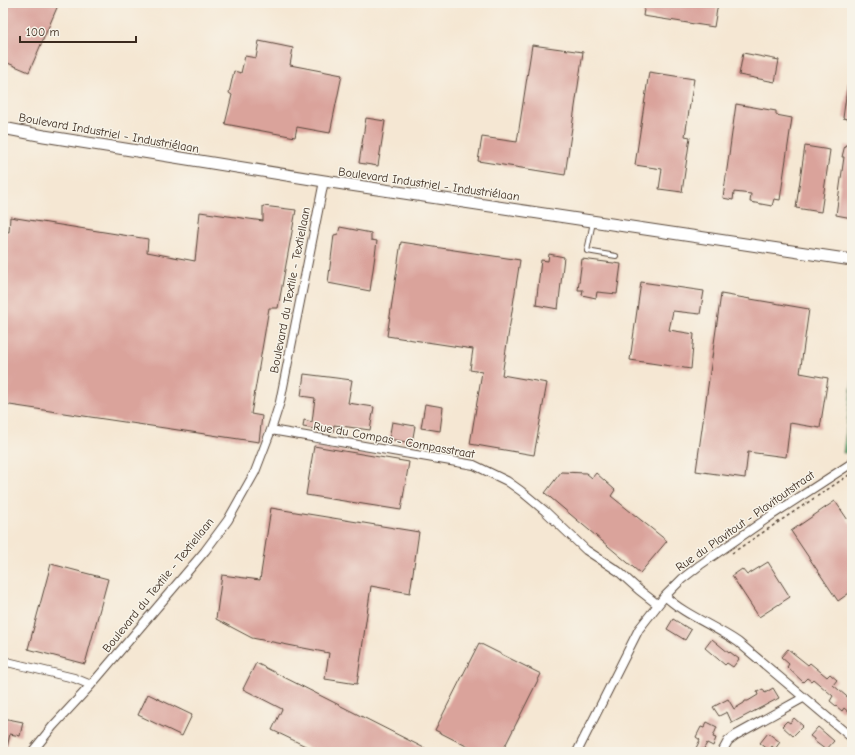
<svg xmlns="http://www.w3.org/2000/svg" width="855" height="755" font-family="'Comic Neue',sans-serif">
<rect width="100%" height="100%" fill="#f7f3e8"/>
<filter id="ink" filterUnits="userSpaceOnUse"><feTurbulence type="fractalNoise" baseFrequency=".025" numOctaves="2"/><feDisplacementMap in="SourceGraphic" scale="8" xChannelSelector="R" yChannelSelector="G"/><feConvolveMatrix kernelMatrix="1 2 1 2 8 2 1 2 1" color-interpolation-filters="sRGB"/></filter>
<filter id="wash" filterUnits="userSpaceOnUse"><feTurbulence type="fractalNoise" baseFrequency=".012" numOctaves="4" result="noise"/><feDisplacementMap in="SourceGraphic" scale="16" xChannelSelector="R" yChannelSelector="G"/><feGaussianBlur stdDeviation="0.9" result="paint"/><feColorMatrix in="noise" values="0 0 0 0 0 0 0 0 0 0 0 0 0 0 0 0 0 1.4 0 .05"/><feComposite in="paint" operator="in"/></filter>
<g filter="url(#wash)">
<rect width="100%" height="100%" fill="#f5e7d3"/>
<path fill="#5fad78" stroke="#4d6c4b" d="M852,380v73h-9z"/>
<g id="blocks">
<path fill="#daa39b" d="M3,3h56l-30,69 -26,-11z
M645,3h73l-4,24 -71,-11z
M259,41l34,7 -3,17 52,10 -12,58 -33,-6 -2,10 -70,-13 7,-29 -3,-2 5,-22 7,2 4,-17 11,2z
M532,45l51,7 -18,123 -87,-14 4,-24 35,5z
M743,53l36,7 -4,22 -36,-7z
M649,72l45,7 -9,57 5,1 -8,55 -23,-3 3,-20 -27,-4z
M848,82l4,1v37l-9,-2z
M736,104l40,7v4l16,3 -12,82 -6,-1 -2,7 -22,-4 1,-8 -17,-2 -1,8 -10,-2z
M366,118l19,3 -7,45 -19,-3z
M845,145l7,1v72l-16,-3 8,-58h-2z
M805,146l25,4 -9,62 -25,-4z
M263,206l33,4 -18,98h-9l-18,106 11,2 -3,26 -256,-38v-173l6,1 1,-15 138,22 -1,13 48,9 5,-49 63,9z
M340,227l31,6v7l6,1 -7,50 -42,-8 6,-48 4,-1z
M401,242l119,18 -18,115 45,8 -13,72 -64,-11 12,-72 -12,-2 3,-21 -86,-13z
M549,254l15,3 -6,52 -22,-4 5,-45 7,1z
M582,259l39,5 -4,30 -20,-2 -1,6 -14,-3 1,-5h-5z
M641,282l63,9 -4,23 -27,-3 -4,19 25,4 -3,35 -61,-9z
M721,294l88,15 -9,64 28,5 -8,50 -30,-5 -4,34 -38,-5 -3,26 -49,-7z
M304,374l48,6 -4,23 26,4 -4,23 -36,-5 -1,7 -30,-5 1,-7 8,2 3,-24 -14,-2z
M425,404l18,3 -3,24 -19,-3z
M392,422l23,4 -3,17 -23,-4z
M314,446l95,16 -8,48 -95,-15z
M561,472l25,1 6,5 4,-5 19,17 -4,6 56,45 -27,32 -95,-80z
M835,501l17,25v65l-14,10 -47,-70z
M271,508l148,24 -9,61 -39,-7 -14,98 -32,-5 4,-26 -77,-15 -36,-19 6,-44 38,5z
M768,562l22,35 -31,20 -27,-41 10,-7 5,6z
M51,564l57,15 -23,85 -57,-15z
M673,619l18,11 -6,10 -18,-11z
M712,639l17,14 1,-1 9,7 -6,8 -6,-4 -2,2 -20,-17z
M479,643l62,31 -39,78h-24l-43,-22z
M788,649l20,16 2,-2 17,14 3,-3 7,6 -4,5 19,16v14l-8,-7 -2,3 -12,-10 3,-5 -20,-17 -2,2 -4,-3 -4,4 -16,-15 2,-3 -8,-7z
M256,663l176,89h-114l-46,-22 10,-21 -39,-20z
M773,688l6,10 -47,25 -5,-11 -8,4 -6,-9 15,-8 6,10 10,-6 1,-2h3l10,-6 -1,-3 6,-3 2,4z
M148,694l44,21 -10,21 -44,-21z
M3,718l20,4 -3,14 -10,-2 -4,18h-3z
M794,718l9,8 -10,10 -11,-10 5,-5 3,2z
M707,722l10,5 -4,10 3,1 -3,8 -6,-3 -5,9h-8l6,-12 -4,-3 5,-10 3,1z
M818,727l16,14 -8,9 -12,-9v-2l-4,-3z
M768,733l12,9 -5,7 -3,-3 -3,4 -9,-7z"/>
</g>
</g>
<g filter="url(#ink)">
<use href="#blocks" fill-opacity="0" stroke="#574639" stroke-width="1"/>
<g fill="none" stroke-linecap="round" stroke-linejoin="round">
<g stroke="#574639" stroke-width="6">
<path id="lane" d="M593,222l-6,29 29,5"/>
</g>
<g stroke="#574639" stroke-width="10">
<path id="street" d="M271,430l203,35 33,16 14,10 24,20 41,39 32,21 21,19 18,14
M665,596c18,18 50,30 73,46l114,96
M3,661l71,17 17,7
M32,752l21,-26 38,-41 114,-134 23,-31 27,-48 16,-42 9,-28 44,-221
M577,752l62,-123 26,-33 17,-17 18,-14 72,-50 80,-52
M722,752l6,-11 8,-6 67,-37"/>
</g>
<g stroke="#574639" stroke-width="13">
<path id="secondary" d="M3,128l41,8 280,45 528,79"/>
</g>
<path stroke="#574639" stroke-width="1.5" stroke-dasharray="3 3" stroke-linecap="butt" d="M732,553l120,-80"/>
<use href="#lane" stroke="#fff" stroke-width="4"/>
<use href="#street" stroke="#fff" stroke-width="8"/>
<use href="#secondary" stroke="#fff" stroke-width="11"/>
</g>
</g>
<g text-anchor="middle" stroke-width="3" stroke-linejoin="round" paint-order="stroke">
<g font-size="12" fill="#3b2a1e" stroke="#f7f3e8">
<text transform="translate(109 133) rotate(10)" y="4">Boulevard Industriel - Industriélaan</text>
<text transform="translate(429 184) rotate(8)" y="4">Boulevard Industriel - Industriélaan</text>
<text transform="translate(290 290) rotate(-79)" y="4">Boulevard du Textile - Textiellaan</text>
<text transform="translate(394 440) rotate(10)" y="4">Rue du Compas - Compasstraat</text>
<text transform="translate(745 521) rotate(-35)" y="4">Rue du Plavitout - Plavitoutstraat</text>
<text transform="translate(158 585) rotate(-51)" y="4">Boulevard du Textile - Textiellaan</text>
</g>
</g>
<rect width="855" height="755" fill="none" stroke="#f7f3e8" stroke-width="16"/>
<path d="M20 36v6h116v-6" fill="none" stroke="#3b2a1e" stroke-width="2"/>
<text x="26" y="36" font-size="12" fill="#3b2a1e" stroke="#f7f3e8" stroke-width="3" paint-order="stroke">100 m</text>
</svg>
